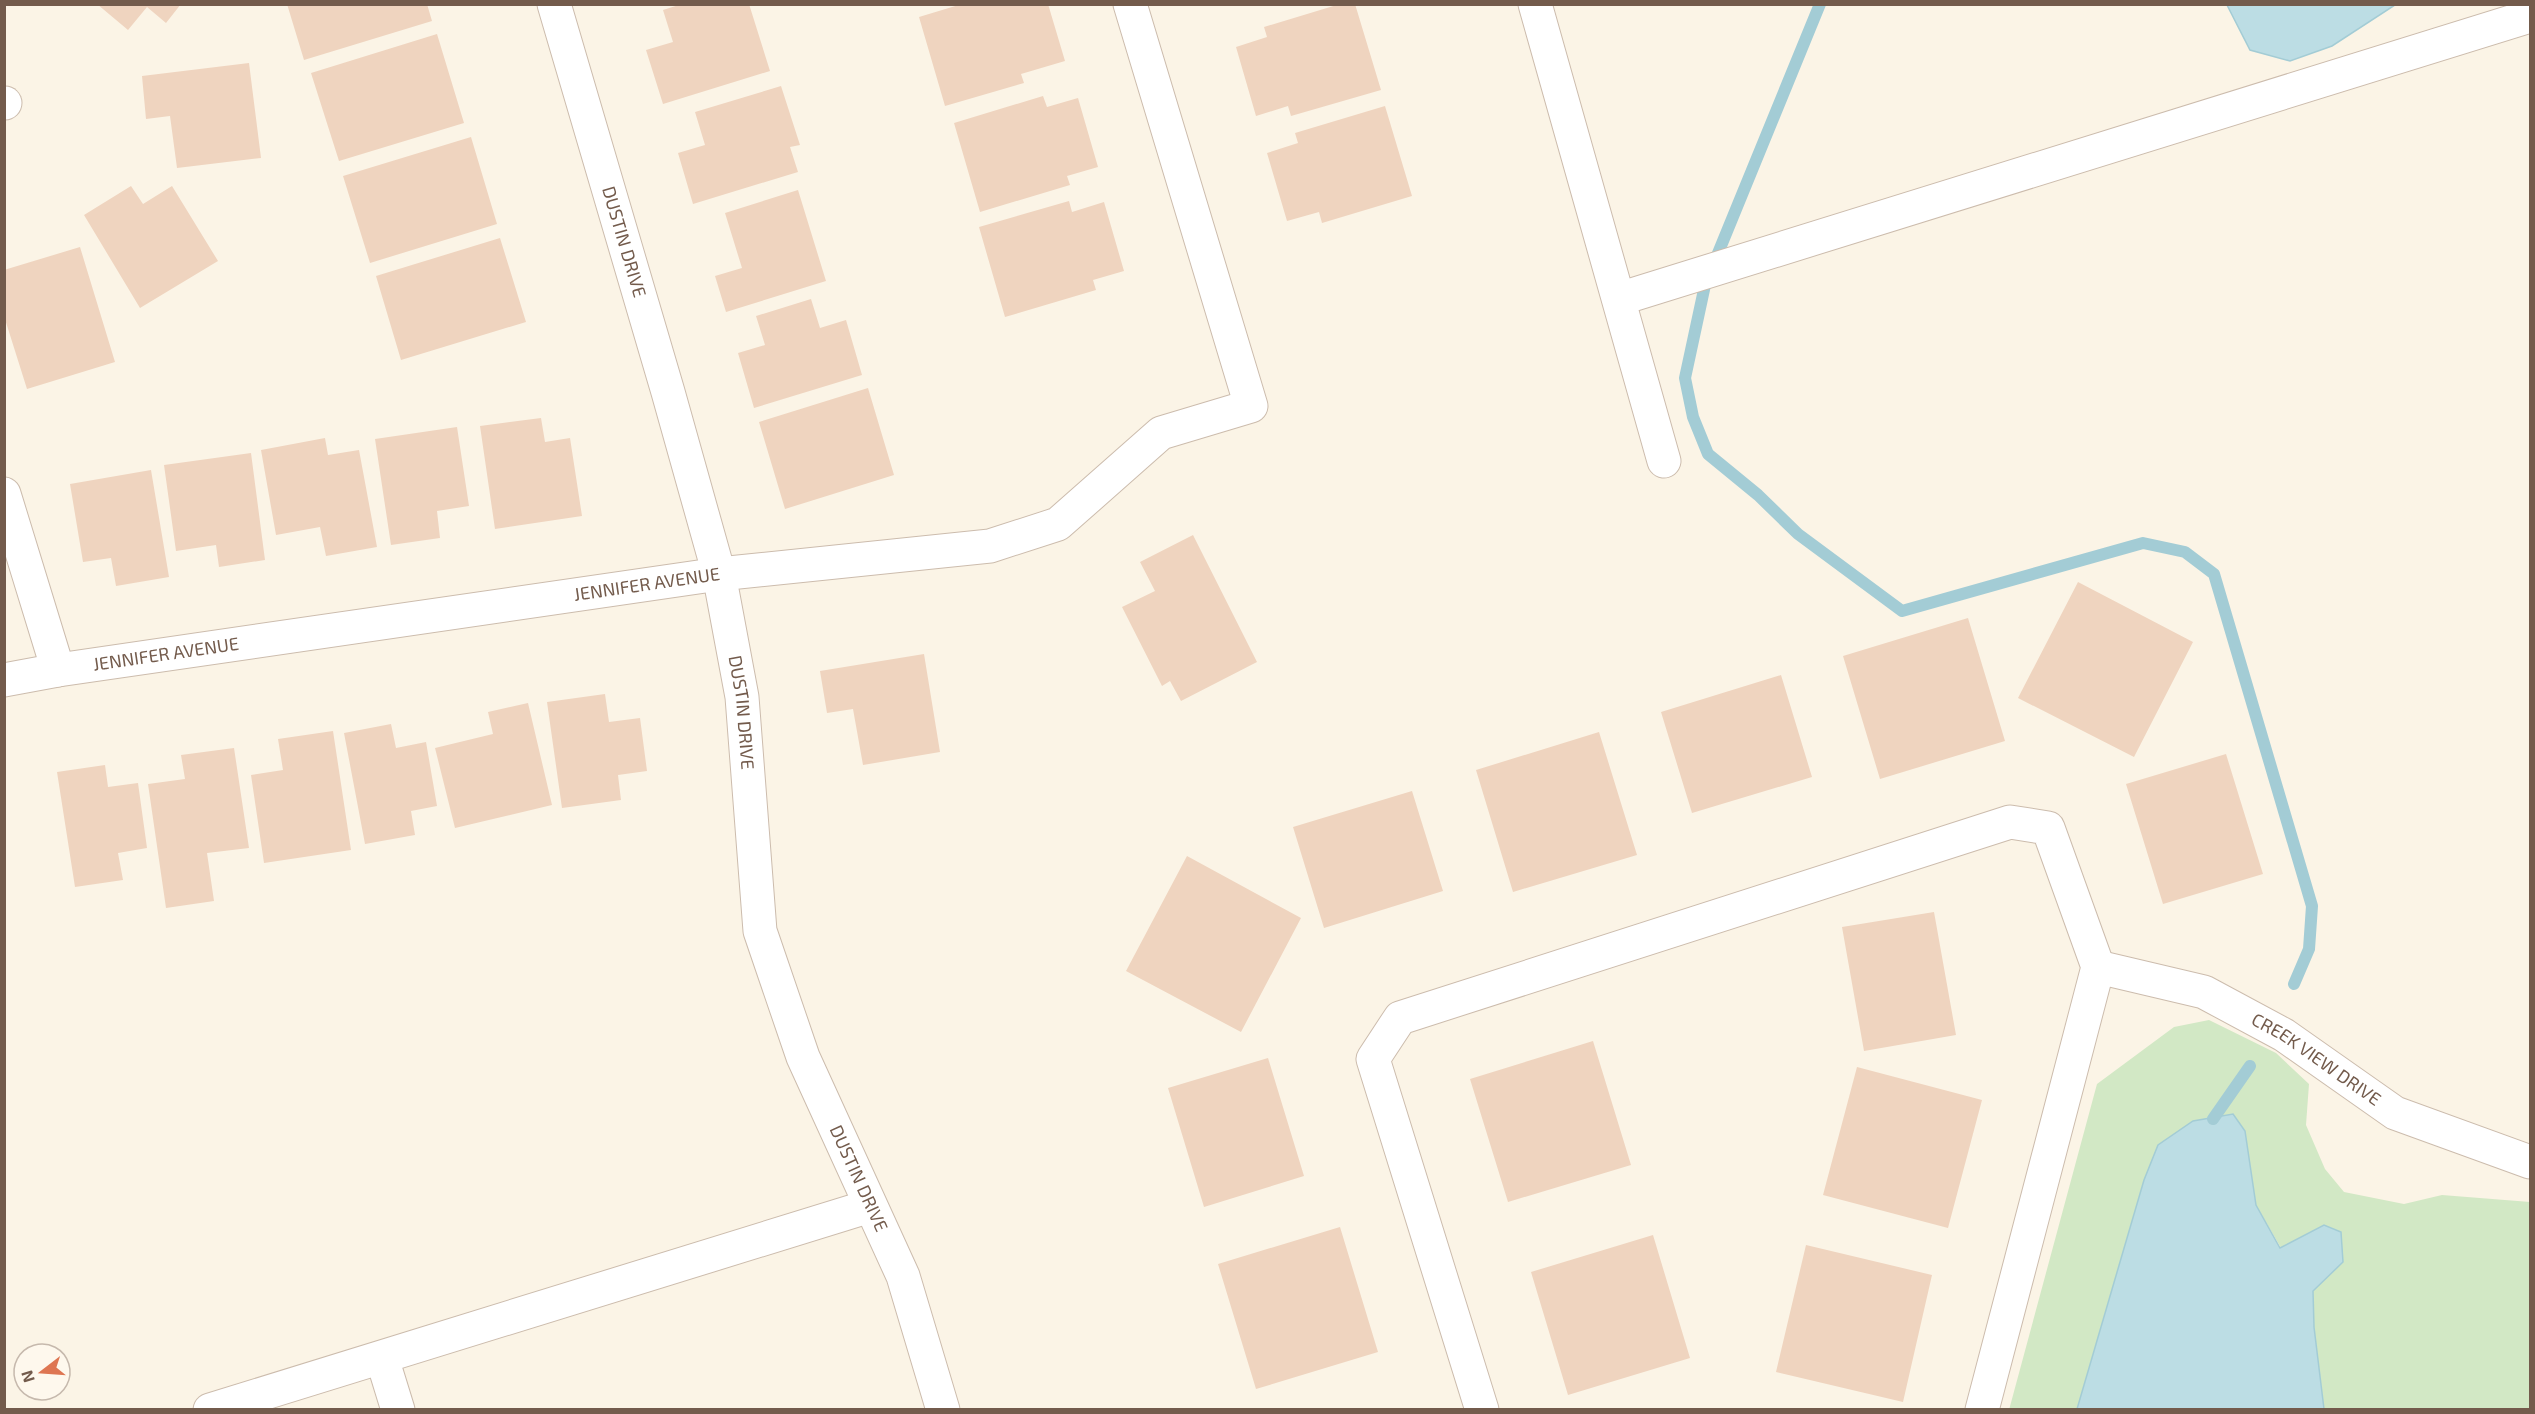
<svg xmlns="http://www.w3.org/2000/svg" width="2535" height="1414" font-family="'Exo 2',sans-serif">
<rect width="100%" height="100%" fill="#fbf4e6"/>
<path fill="#d2e8c5" d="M2209,1020l67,33 33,31 -3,41 19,44 19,23 60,12 38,-9 88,7v207h-206l-10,-82 -1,-36 30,-29 -19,-37 -43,23 -25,-43 -11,-74 -12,-17 -20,5 -69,61 -67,229 -68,1 88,-326 77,-57z"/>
<path fill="#bcdde4" stroke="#a3ccd5" stroke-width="1.5" d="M2227,5h168l-63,41 -42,15 -40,-11z
M2233,1114l12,17 11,74 24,43 44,-23 17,7 2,30 -30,29 1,36 10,82h-247l67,-229 14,-35 35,-24z"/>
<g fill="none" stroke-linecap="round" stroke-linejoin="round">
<path stroke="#a3ccd5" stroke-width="12" d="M1820,4l-115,281 -20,93 8,39 15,37 50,41 40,39 104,77 241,-68 42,9 29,22 98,332 -3,43 -15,35
M2213,1119l37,-53"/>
</g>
<path fill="#efd4bf" d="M97,4h84l-15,19 -19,-16 -19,23z
M287,4h140l5,17 -128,39z
M682,4h67l21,67 -107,33 -17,-54 27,-8 -10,-32z
M962,4h86l17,57 -44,13 3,9 -79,23 -26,-89z
M1340,4h15l26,86 -90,26 -3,-10 -32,10 -20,-69 31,-10 -3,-10z
M437,34l27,89 -125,38 -28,-88z
M249,63l12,95 -84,10 -7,-52 -24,3 -4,-43z
M781,86l19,59 -10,2 8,25 -105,32 -15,-51 27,-8 -10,-33z
M1043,96l4,11 31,-9 20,69 -31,9 3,9 -90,27 -26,-89z
M1385,106l27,90 -90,27 -3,-11 -32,9 -20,-68 31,-10 -3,-10z
M471,137l26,87 -127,39 -27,-87z
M131,186l12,18 29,-18 46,75 -78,47 -56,-93z
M798,190l28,91 -100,31 -11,-36 27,-8 -17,-55z
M1069,201l3,11 32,-10 20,69 -31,9 3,10 -91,27 -26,-90z
M500,238l26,84 -125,38 -25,-84z
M80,247l35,115 -88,27 -23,-73v-46z
M811,299l9,29 26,-8 16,55 -108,33 -16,-55 27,-8 -9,-29z
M868,388l26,87 -109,34 -26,-87z
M541,418l4,24 25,-4 12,78 -87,13 -15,-103z
M457,427l12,79 -32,5 3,27 -49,7 -16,-106z
M325,438l3,17 31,-5 18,97 -51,9 -6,-29 -44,8 -15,-85z
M251,453l14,107 -46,7 -3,-22 -40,6 -12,-86z
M151,470l18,107 -53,9 -5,-28 -28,4 -13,-78z
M1193,535l64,127 -76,39 -11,-20 -8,5 -40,-79 33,-16 -15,-29z
M2078,582l115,60 -59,115 -116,-59z
M1968,618l37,123 -125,38 -37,-123z
M924,654l16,98 -77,13 -10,-56 -26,4 -7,-42z
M1781,675l31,102 -120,36 -31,-101z
M605,694l4,28 31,-4 7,53 -29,4 3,25 -59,8 -15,-106z
M528,703l24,102 -97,23 -20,-80 58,-14 -5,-22z
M391,724l5,24 30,-6 11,64 -26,5 4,24 -50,9 -21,-111z
M333,731l18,119 -87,13 -13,-88 32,-5 -5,-31z
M1599,732l38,123 -124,37 -37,-122z
M234,748l15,100 -42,5 7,48 -48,7 -18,-124 37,-5 -4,-24z
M2226,754l37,120 -100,30 -37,-120z
M105,765l3,22 30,-4 9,65 -29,5 5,27 -48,7 -18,-115z
M1412,791l31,100 -119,37 -31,-101z
M1187,856l114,62 -60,114 -115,-61z
M1934,912l22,123 -92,16 -22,-124z
M1593,1041l38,124 -123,37 -38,-123z
M1268,1058l36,118 -100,31 -36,-119z
M1857,1067l125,33 -34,128 -125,-33z
M1340,1227l38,125 -122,37 -38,-125z
M1653,1235l37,123 -122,37 -37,-123z
M1806,1245l126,30 -29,127 -127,-30z"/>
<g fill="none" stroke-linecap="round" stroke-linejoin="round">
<g stroke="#ccbcad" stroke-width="35">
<g id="minor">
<path id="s1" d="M554,4l114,388 51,182 23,123 18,234 43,126 100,219 40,134"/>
<path d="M1535,4l129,457"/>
<path d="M4,103h1"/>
<path d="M1619,299l911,-283"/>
<path d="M4,494l54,176"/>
<path id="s2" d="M4,680l54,-10 661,-96 271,-28 68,-22 103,-91 90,-27 -121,-402"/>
<path id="s3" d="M2098,967l106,25 80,43 111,78 135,49"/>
<path d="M382,1358l16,52"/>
<path d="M210,1410l660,-204"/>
<path d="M1482,1410l-109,-351 27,-41 610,-196 38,6 50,139 -116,443"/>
</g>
</g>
<use href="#minor" stroke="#fff" stroke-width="33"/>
</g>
<g text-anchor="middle" stroke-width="5" stroke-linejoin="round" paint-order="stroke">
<g font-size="18" fill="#735b4c" stroke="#fef8ed">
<text dy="6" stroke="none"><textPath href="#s1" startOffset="248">DUSTIN DRIVE</textPath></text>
<text dy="6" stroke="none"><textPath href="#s2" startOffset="650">JENNIFER AVENUE</textPath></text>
<text dy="6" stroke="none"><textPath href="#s2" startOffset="164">JENNIFER AVENUE</textPath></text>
<text dy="6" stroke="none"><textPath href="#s1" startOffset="734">DUSTIN DRIVE</textPath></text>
<text dy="6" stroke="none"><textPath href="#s3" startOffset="240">CREEK VIEW DRIVE</textPath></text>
<text dy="6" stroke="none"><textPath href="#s1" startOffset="1220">DUSTIN DRIVE</textPath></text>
</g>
</g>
<rect width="2535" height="1414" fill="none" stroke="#735b4c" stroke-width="12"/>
<g transform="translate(42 1372) rotate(253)"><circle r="28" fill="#fef8ed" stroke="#c6b9ad" stroke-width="1.5"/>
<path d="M0-4.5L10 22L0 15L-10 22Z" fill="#de7652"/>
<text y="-9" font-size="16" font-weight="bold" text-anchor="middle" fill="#735b4c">N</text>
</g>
</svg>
